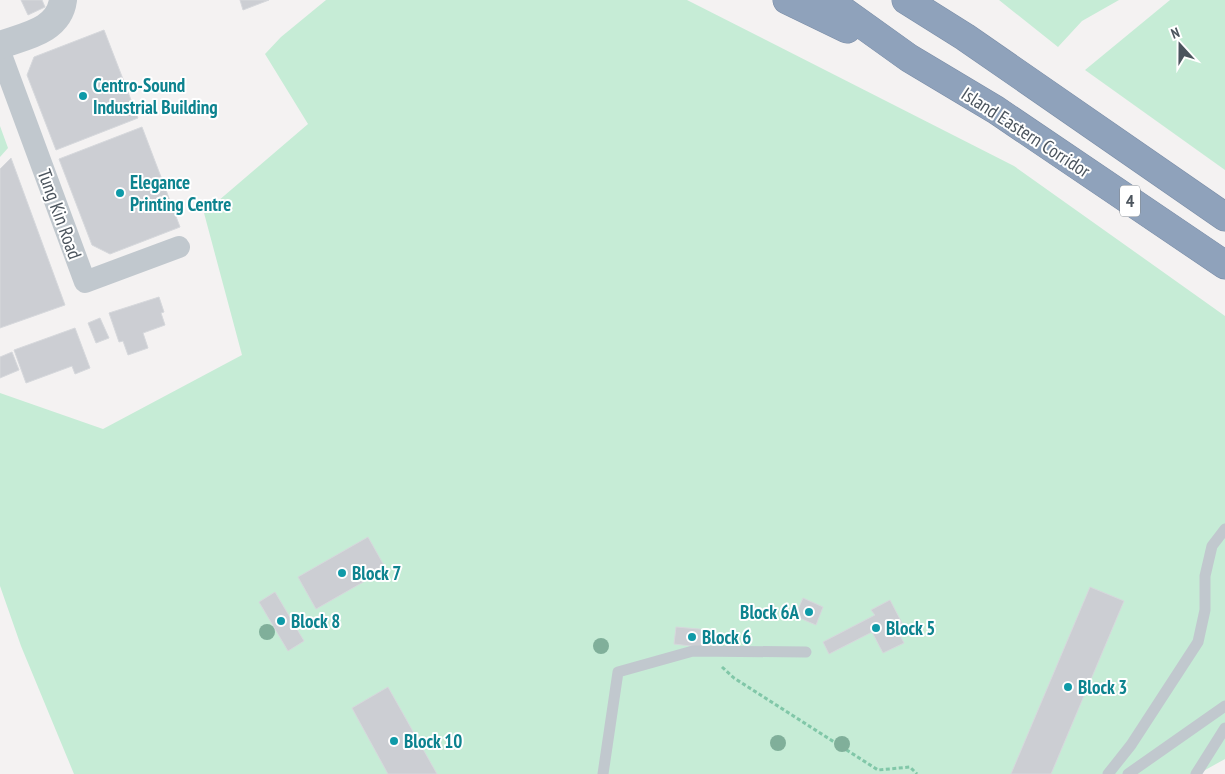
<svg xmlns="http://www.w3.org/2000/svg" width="1225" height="774" font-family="'PT Sans Narrow',sans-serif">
<rect width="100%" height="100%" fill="#f4f2f2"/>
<path fill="#c6ecd6" d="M326,0h361l327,166 211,150v443l-27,15h-1124l-53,-128 -21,-60v-193l103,36 139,-74 -38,-142 104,-89 -43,-70 16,-17z
M999,0h120l-37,21 -24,26z
M1170,0h55v170l-140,-100z
M0,126l8,22 -8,9z"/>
<path fill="#ccced3" stroke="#d6d8dc" d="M21,0h21l3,7 -17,8z
M240,0h29l-26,10z
M104,30l34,88 -82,32 -29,-75 7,-18z
M142,127l38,100 -70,27 -18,-9 -33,-86z
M11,158l54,147 -65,23v-159z
M159,297l5,15 -3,1 4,12 -22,8 5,15 -20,7 -5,-14 -4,1 -10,-29z
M100,318l9,20 -13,5 -8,-20z
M75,328l15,40 -15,6 -3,-8 -46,17 -12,-33z
M12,352l7,18 -19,8v-21z
M368,537l18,32 -70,40 -18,-32z
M1090,587l34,14 -73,173h-40z
M275,592l29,49 -16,10 -29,-49z
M803,598l20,9 -7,18 -21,-9z
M890,600l13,25 -3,10 4,8 -21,10 -11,-21 -43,22 -6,-12 52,-27 -4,-5z
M676,627l34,3 -2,18 -34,-4z
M388,687l49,87h-49l-36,-66z"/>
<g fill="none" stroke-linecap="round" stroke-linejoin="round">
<g stroke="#7a8da7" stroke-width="29">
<path id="motorway" d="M787,0l60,29
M828,0l81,58 87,52 229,155
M906,0l59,37 260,180"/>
</g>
<path stroke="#81c7a8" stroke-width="3" stroke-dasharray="4 2.5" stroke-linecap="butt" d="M722,667l12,11 144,92 32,-3 7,7"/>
<path stroke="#c1c8ce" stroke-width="11" d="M603,774l15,-102 75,-21 113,1
M1108,774l23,-29 67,-103 7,-32v-34l7,-30 13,-17
M1128,774l97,-68
M1196,774l29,-46"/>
<path stroke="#c1c8ce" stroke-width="22" d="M0,52l85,230 94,-35"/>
<path stroke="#c1c8ce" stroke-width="28" d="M0,45c25,-9 59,-14 63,-45"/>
<use href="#motorway" stroke="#8fa2bb" stroke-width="28"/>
</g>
<g fill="#80af9a">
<circle cx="267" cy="632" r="8"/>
<circle cx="601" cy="646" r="8"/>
<circle cx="778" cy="743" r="8"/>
<circle cx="842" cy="744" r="8"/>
</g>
<g fill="#0f9aa8" stroke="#fff" stroke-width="2">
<circle cx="83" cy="96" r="5"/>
<circle cx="120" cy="193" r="5"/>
<circle cx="342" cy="573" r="5"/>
<circle cx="809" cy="612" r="5"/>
<circle cx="281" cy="621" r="5"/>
<circle cx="876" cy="628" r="5"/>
<circle cx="692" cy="637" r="5"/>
<circle cx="1068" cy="687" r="5"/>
<circle cx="394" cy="741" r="5"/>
</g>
<g text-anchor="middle" stroke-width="4" stroke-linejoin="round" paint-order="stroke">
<rect fill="#fff" stroke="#81878e" stroke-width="1" x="1120" y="185.5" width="20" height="31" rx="4"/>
<g font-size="18" font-weight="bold" fill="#4b545d">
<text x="1130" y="207">4</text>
</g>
<g font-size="19" font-weight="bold" fill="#0d838f" stroke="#fff" text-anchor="start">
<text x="93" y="92">Centro-Sound<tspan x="93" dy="22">Industrial Building</tspan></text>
<text x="130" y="189">Elegance<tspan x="130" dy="22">Printing Centre</tspan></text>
<text x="352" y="580">Block 7</text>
<text x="799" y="619" text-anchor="end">Block 6A</text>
<text x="291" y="628">Block 8</text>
<text x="886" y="635">Block 5</text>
<text x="702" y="644">Block 6</text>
<text x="1078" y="694">Block 3</text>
<text x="404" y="748">Block 10</text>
</g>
<g font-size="19" fill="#4b545d" stroke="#fff">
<text transform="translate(1026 132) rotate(33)" y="7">Island Eastern Corridor</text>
<text transform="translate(60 214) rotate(70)" y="7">Tung Kin Road</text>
</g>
</g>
<g transform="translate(1180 45) rotate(339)" stroke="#ffffff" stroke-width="4" paint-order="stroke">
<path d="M0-4L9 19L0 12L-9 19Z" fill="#4b545d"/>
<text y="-8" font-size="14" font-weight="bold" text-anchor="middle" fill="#4b545d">N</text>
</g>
</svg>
